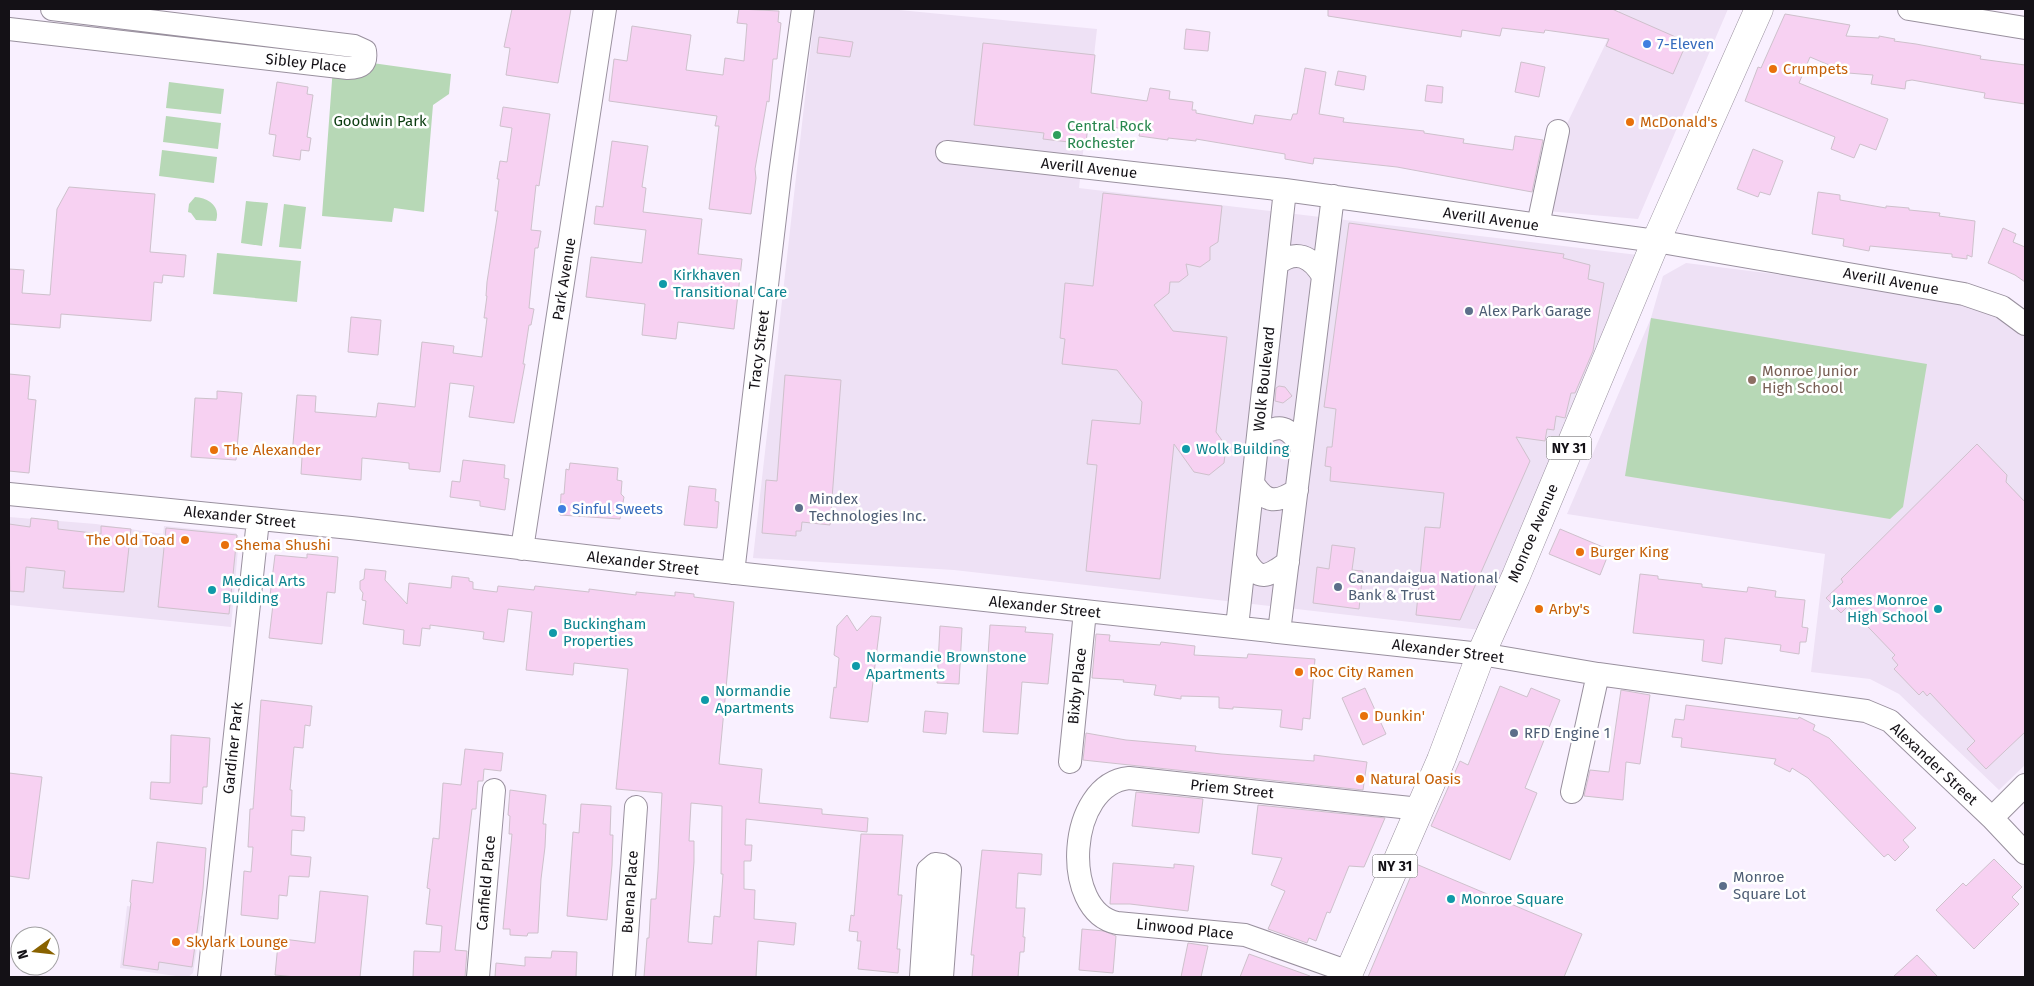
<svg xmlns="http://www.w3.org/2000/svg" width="2034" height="986" font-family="'Fira Sans',sans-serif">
<rect width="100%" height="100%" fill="#f9f0ff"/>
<path fill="#eee1f5" d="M815,9h74l208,20 -18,159 567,68 -157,375 -535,-61 -201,-12z
M1620,9h108l-90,210 -91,-8 13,-73 45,-93z
M1686,263l262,33 62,23 15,16v430l-26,25 -100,-96 -29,-15 -59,-7 14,-118 -258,-40 84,-196 12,-42z
M9,517l87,7 67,10 1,-8 72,7 3,5 -8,89 -222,-22z
M127,906l75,10 -9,57 -5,4h-5l-63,-9z"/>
<path fill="#b7d8b6" d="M365,62l86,12 -2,20 -16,11 -9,107 -30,-4 -2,14 -70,-6 11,-149z
M169,82l55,7 -3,25 -55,-6z
M166,116l55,7 -3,26 -55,-7z
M162,150l55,7 -3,26 -55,-7z
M195,197c13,1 26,9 21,24l-20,-1 -5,-7 -3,-1 1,-8z
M246,201l22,2 -6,43 -21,-3z
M284,204l22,3 -5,42 -22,-2z
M217,253l84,8 -4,41 -84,-8z
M1651,318l276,46 -24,143 -13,12 -265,-43z"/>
<path fill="#f7d1f2" stroke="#cec1cc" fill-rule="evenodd" d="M512,9h59l-13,74 -52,-8 4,-27 -6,-1z
M739,9l40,2 -1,11 3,1 -4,36h-4l-4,43 -2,-1 -12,68 1,9 -5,36 -42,-5 10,-83h-4l2,-10 -108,-15 5,-42 13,2 5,-35 59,9 -5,35 37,5 2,-17 19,3 3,-37 -10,-1z
M1328,9h284l75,33 -14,32 -67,-28 3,-7 -64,-9 -1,3 -42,-5 -2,8 -38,-6 -1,7 -133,-21z
M1785,14l65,11 -4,11 33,2v-2l16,3 -1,2 22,3 65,12 -1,3 45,6v39l-41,-6 1,-5 -73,-13 -6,1 -1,8 -34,-5 2,-9 -25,-2 -38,-16 -11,26 89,36 -12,31 -16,-6 -6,14 -23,-9 4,-12 -90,-36 13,-34 3,1z
M1186,29l24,3 -2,19 -24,-2z
M819,37l34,5 -3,15 -33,-4z
M983,43l112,12 -4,38 56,8 3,-13 20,3 -1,8 24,3 -1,8h4v3l57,11 2,-9 36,5 2,-6h4l8,-46 21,4 -7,42 25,4 -1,4 81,9v2l40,6 -1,4 50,7 2,-14 28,4 -11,52 -135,-25 -83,-9 -1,6 -28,-5v-5l-89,-15v2l-28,-3v2l-29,-4 1,-5 -52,-7 -2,20 -43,-5 1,-6 -70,-8z
M1521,62l24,5 -6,30 -24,-5z
M1338,71l28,5 -2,14 -29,-5z
M277,82l31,5 -1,7 6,1 -6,42 4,1 -2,13 -8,-1 -1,10 -27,-4 3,-21 -7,-1z
M1427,85l16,2 -1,16 -17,-2z
M503,107l47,7 -11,72 -3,-1 -5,45 10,1 -3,17h-3l-4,39 -2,21 5,1 -3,16h-2l-6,39h2l-11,59 -45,-6 5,-31 -24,-3 -10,89 -31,-3v-6l-47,-5 -1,22 -60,-6 1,-17 -10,-1 5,-61 19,1 -1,16 61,5 2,-14 37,4 7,-65 32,4 -1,7 29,4 5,-39h-3l3,-22h-1l1,-14 11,-71h-3l4,-32h-2l3,-18 7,1 5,-34 -12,-2z
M612,141l36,5 -6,41 4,1 -3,24 59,7 -4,35 44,5 -8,70 -56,-7 -2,17 -34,-4 3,-31 -59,-7 5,-40 51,6 4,-33 -52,-6 2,-18 7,1z
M1753,149l30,12 -13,34 -10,-3 -2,5 -21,-8z
M69,187l86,7 -5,58 36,3 -2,22 -21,-2 -1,8 -8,-1 -3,39 -90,-7 -1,14 -51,-4v-55l15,1 -2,23 28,2 7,-86z
M1818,192l22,3v5l46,8v-2l23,2v2l31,3 -1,3 36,5 -3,36 -5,-2v4l-15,-2v-3l-82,-8 -1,5 -26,-5 1,-7 -32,-5z
M1103,193l119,13 -4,36 -8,5v13l-10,7 -14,-3 2,11 -9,7h-9l-1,11 -15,12 19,26 54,6 -11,95 10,14 -2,17 -15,12 -15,-3 -20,-28 -14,135 -74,-8 11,-106 -10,-1 5,-44 48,4 2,-22 -25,-32 -55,-6 3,-25 -5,-1 5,-55 28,3z
M1349,223l215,31 -1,4 27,7 -2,14 16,4 -11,68 -18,42h-4l-6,25 -9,-2 -2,14 -7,-1 -2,12 -29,-4 14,24 -70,159 -44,-5 9,-88 15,1 4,-35 -114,-12 1,-14 -6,-1 2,-19h5l4,-38 -12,-2z
M2003,228l13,6 -3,8 12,5v35l-10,-7 -27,-12z
M351,317l30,3 -3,35 -30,-3z
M9,374l21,2 -2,23 8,1 -7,73 -20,-2z
M785,375l56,5 -11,145 -28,-3 -1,9h-5v5l-34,-3 4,-53 11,1z
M1279,386l6,1 7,9 -9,7 -8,-2 1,-13z
M217,391l25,2 -6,67 -45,-3 4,-59 22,1z
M1977,444l30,31 -1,7 19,20v230l-39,37 -19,-20 8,-8 -45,-48 -3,3 -4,-5 -4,4 -25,-26 4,-4 -6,-7 3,-3 -47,-49 -7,7 -15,-15 17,-16 -2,-3z
M463,460l42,5 -1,13 5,1 -4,31 -25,-4v-5l-30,-4 2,-16 8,1z
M570,463l48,5 -1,12 5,1 -1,13 3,3 -4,22 -60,-4 1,-21h3l2,-25 3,1z
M689,486l27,3 -1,12 4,1 -2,26 -33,-3z
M31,518l27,3v8l43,5v-8l30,3 -7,63 -61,-4 2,-17 -39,-4 -2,25 -14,-1 -1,-67 21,3z
M166,528l71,7 -8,79 -71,-7z
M1560,529l50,21 -10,25 -51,-21z
M1332,545l23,3 -3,22 11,1 -4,38 -46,-6 4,-36 12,2z
M307,554l31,3 -3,36 -8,-1 -5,52 -53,-6 5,-42h-4l5,-41 32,3z
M365,569l21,2 -1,9 22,24 2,-21 42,5 1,-12 17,2v3l4,1v7l24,3 1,-6 36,4 1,-4 54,6v-3l47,6v-3l39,4v-4l19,2v3l40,5 -15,162 43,5 -3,34 63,6v5l46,4 -1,14 -121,-13 -1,26h7l-1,16h-7v28l11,1 -1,29 42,4 -2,22 -36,-4 -2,36h-112l3,-39h2l2,-39h5l2,-28 4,-78 -46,-4 12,-120 -54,-6 -1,12 -47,-5 6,-58 -24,-3 -4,33 -21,-3 1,-7 -54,-7v4l-8,-1 -2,18 -17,-2 1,-14 -41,-6 3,-23 -4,-1 1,-7 -3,-4v-8l4,-2zM691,803l31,3 -1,68h2l-3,43 -6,-1 -2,28 -24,-2 6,-80v-21h-5z
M1640,574l18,2v3l44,5v3l45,5 1,-5 28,4 -1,6 30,3 -3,27 6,1 -2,14h-6l-1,12 -19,-3 1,-6 -56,-7 -3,26 -20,-3 2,-21 -71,-7z
M847,615l10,16 14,-15 10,1 -13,105 -38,-4 4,-31 2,1 3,-30 -5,-3 3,-29z
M990,625l36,2 -1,5 28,2 -5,50 -26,-2 -4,52 -35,-2z
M940,626l22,2 -3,56 -22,-1z
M1096,634l14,1 -1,6 51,4 1,-3 34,4 -1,9 53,3 1,-4 67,5 -5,60 -7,-1 -1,12 -22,-3 2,-17 -49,-3v2l-14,-1v-11l-38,-1v3l-27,-4 2,-10 -33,-3 1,-2 -32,-2z
M1500,686l27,11 4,-9 29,12 -35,88 12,5 -27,67 -79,-34 29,-65 8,4z
M1365,688l21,46 -23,11 -21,-47z
M1621,690l29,5 -10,69 -14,-2 -3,38 -39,-4 6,-26 19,2z
M261,700l51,6 -2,20 -5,-1 -2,23 -9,-1 -4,43h2l-1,26 14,1 -1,14 -12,-1 -1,25 20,2 -2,20 -20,-1 -2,20 -8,-1 -1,24 -37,-4 3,-44 7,1 2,-25h-5l2,-38h3z
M1686,705l112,14 1,-2 16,8 -2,5 16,8 87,90 -13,12 6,7 -14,14 -7,-7 -4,3 -76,-79 -16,-10 -2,4 -16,-8 2,-5 -95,-12 1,-9 -10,-1 3,-18 9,1z
M925,711l23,2 -2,21 -23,-2z
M1086,733l40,7 70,6 -1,5 26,3 93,7v-6l53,7 -4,28 -280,-30z
M171,735l39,3 -3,49h-4l-1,17 -52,-5 1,-17 19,1z
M465,749l38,4 -2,18 -17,-2 -1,12h-5l-2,28h-4l-17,141 12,1 -2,26h-52l1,-26 26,1 2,-26 -16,-2 4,-35 -3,-1 6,-50 6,1 4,-56 18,2z
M9,773l33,4 -13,102 -20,-3z
M510,790l36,5 -3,29h3l-1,23 -4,32 -3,54h-10l-1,3 -17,-1v-6h-7l9,-95h-3l1,-18 -2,-1z
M1136,792l67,7 -4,34 -67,-7z
M581,804l30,2 -1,29h3l-1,30 -5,55 -40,-4 6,-84 6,1z
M1258,805l127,13 -21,49 -15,-1 -19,47 -3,-1 -11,29 -7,-3 -2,5 -39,-14 17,-38 -14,-6 11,-27 -30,-4z
M861,834l42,1 -5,60h4l-5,54h3l-2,24 -40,-4 3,-28h-4l1,-9 -9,-1 2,-16 3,1z
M157,842l49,6 -3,41 -11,78 -33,-5 -1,8 -35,-5 8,-62 -1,-1 2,-22 21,3z
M982,850l60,4 -1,21 -23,-2 -2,35h9l-2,29h2l-1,15h-4l-2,25h-46l2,-22h-3z
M1994,859l28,28 -10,10 7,7 -45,45 -38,-39 27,-27 3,3z
M1113,863l61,5v-4l20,2 -6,45 -58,-7h-20z
M1416,864l166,70 -18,43h-196z
M320,891l48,5 -8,81h-64l-21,-2 3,-31 4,1 1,-6 32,4z
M1082,929l22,2 12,5 -3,37 -34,-3z
M1188,943l20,3 -7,31h-20z
M552,951l25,1 -1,25h-81l1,-14 29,3v-9l26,1z
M1249,954l61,22 -1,1h-69z
M1917,955l21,22h-45z"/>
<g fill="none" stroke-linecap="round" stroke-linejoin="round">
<g stroke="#99909e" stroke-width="24">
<path id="minor" d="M1909,9l116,19
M9,29l339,39c13,0 19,-4 17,-17l-11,-5 -302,-37
M947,152l338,38 371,51 308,53 38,13 23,17
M1538,225l20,-94
M1277,264c19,-15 34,-8 46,12
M1258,436c22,-13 30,-10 44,11
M1253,483c13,21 24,20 44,7
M9,494l342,34 302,36 828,90 117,20 268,37 24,10 102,97 33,35
M522,549l83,-540
M1245,558c13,25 23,19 43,4
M733,573l47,-398 23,-166
M1237,627l48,-437
M1279,632l54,-436
M1070,762l15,-151
M1572,792l26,-118
M1992,818l33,-33
M1349,972l-104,-37 -128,-12c-57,-12 -50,-139 12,-145l291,31
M209,977l49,-457
M478,977l16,-187
M624,977l12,-170
M921,977l7,-107 7,-6 7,1 8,5 -8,107"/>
</g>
<g stroke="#99909e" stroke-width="29">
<path id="major" d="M1347,977l94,-217 40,-106 35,-78 140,-335 103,-232"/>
</g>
<use href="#minor" stroke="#fff" stroke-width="22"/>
<use href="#major" stroke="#fff" stroke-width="28"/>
</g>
<g fill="#3f7fe0" stroke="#fff" stroke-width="2">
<circle cx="1647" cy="44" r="5"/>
<circle cx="562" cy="509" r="5"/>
</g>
<g fill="#e8710a" stroke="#fff" stroke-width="2">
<circle cx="1773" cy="69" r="5"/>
<circle cx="1630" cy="122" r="5"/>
<circle cx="214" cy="450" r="5"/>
<circle cx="185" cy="540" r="5"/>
<circle cx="225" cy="545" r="5"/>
<circle cx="1580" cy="552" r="5"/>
<circle cx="1539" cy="609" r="5"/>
<circle cx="1299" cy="672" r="5"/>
<circle cx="1364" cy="716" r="5"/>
<circle cx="1360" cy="779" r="5"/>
<circle cx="176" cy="942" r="5"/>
</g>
<circle fill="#2e9e5b" stroke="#fff" stroke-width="2" cx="1057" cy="135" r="5"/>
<g fill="#0f9aa8" stroke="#fff" stroke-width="2">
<circle cx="663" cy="284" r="5"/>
<circle cx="1186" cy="449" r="5"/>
<circle cx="212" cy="590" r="5"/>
<circle cx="1938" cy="609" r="5"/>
<circle cx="553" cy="633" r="5"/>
<circle cx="856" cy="666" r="5"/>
<circle cx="705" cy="700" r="5"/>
<circle cx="1451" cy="899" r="5"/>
</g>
<g fill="#5c6f8a" stroke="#fff" stroke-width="2">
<circle cx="1469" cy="311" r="5"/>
<circle cx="799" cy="508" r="5"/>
<circle cx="1338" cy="587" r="5"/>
<circle cx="1514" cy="733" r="5"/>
<circle cx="1723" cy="886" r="5"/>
</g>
<circle fill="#8d6e63" stroke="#fff" stroke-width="2" cx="1752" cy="380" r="5"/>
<g text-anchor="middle" stroke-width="5" stroke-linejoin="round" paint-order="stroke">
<g fill="#fff" stroke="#5a585c" stroke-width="1">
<rect x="1546.5" y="436.5" width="45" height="23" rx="4"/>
<rect x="1372.5" y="854.5" width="45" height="23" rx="4"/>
</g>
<g font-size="14" font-weight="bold" fill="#141116">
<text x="1569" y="453">NY 31</text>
<text x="1395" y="871">NY 31</text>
</g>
<g font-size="15" fill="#366cbe" stroke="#fff" text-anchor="start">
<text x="1657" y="49">7-Eleven</text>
<text x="572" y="514">Sinful Sweets</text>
</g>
<g font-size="15" fill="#141116" stroke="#fff">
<text transform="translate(306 63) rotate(6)" y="5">Sibley Place</text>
<text transform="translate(1089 168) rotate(6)" y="5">Averill Avenue</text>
<text transform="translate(1491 219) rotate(8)" y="5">Averill Avenue</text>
<text transform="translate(564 279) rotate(-81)" y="5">Park Avenue</text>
<text transform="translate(1891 281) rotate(10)" y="5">Averill Avenue</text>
<text transform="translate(759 350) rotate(-83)" y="5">Tracy Street</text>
<text transform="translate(1264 379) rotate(-84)" y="5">Wolk Boulevard</text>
<text transform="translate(240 517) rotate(6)" y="5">Alexander Street</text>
<text transform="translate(1533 533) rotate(-67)" y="5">Monroe Avenue</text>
<text transform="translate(643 563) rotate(7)" y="5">Alexander Street</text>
<text transform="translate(1045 607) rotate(6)" y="5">Alexander Street</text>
<text transform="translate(1448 651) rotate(7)" y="5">Alexander Street</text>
<text transform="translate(1077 686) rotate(-84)" y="5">Bixby Place</text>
<text transform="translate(233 748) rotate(-84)" y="5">Gardiner Park</text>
<text transform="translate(1934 764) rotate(43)" y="5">Alexander Street</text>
<text transform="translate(1232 789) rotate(6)" y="5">Priem Street</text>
<text transform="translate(486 883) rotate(-85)" y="5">Canfield Place</text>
<text transform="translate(630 892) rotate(-86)" y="5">Buena Place</text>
<text transform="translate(1185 929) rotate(6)" y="5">Linwood Place</text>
</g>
<g font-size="15" fill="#c56008" stroke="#fff" text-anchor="start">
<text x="1783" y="74">Crumpets</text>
<text x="1640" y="127">McDonald's</text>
<text x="224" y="455">The Alexander</text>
<text x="175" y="545" text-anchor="end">The Old Toad</text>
<text x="235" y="550">Shema Shushi</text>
<text x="1590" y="557">Burger King</text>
<text x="1549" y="614">Arby's</text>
<text x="1309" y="677">Roc City Ramen</text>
<text x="1374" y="721">Dunkin'</text>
<text x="1370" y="784">Natural Oasis</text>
<text x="186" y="947">Skylark Lounge</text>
</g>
<g font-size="15" fill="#093b0e" stroke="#fff">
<text x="380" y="126">Goodwin Park</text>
</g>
<g font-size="15" fill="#27864d" stroke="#fff" text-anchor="start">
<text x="1067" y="131">Central Rock<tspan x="1067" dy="17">Rochester</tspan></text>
</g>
<g font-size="15" fill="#0d838f" stroke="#fff" text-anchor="start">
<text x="673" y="280">Kirkhaven<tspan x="673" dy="17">Transitional Care</tspan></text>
<text x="1196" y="454">Wolk Building</text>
<text x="222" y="586">Medical Arts<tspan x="222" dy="17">Building</tspan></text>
<text x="1928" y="605" text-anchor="end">James Monroe<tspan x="1928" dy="17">High School</tspan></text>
<text x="563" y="629">Buckingham<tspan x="563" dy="17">Properties</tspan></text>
<text x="866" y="662">Normandie Brownstone<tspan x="866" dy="17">Apartments</tspan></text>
<text x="715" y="696">Normandie<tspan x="715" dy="17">Apartments</tspan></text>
<text x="1461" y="904">Monroe Square</text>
</g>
<g font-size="15" fill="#4e5e75" stroke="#fff" text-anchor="start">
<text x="1479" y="316">Alex Park Garage</text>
<text x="809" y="504">Mindex<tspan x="809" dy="17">Technologies Inc.</tspan></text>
<text x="1348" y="583">Canandaigua National<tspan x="1348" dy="17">Bank &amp; Trust</tspan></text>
<text x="1524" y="738">RFD Engine 1</text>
<text x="1733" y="882">Monroe<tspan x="1733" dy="17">Square Lot</tspan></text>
</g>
<g font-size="15" fill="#785e54" stroke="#fff" text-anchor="start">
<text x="1762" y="376">Monroe Junior<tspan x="1762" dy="17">High School</tspan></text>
</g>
</g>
<rect width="2034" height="986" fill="none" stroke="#141116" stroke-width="20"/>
<g transform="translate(35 951) rotate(255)"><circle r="24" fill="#ffffff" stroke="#a1a0a2"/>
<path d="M0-4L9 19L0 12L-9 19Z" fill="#896200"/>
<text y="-8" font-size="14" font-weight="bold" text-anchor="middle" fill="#141116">N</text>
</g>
</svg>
